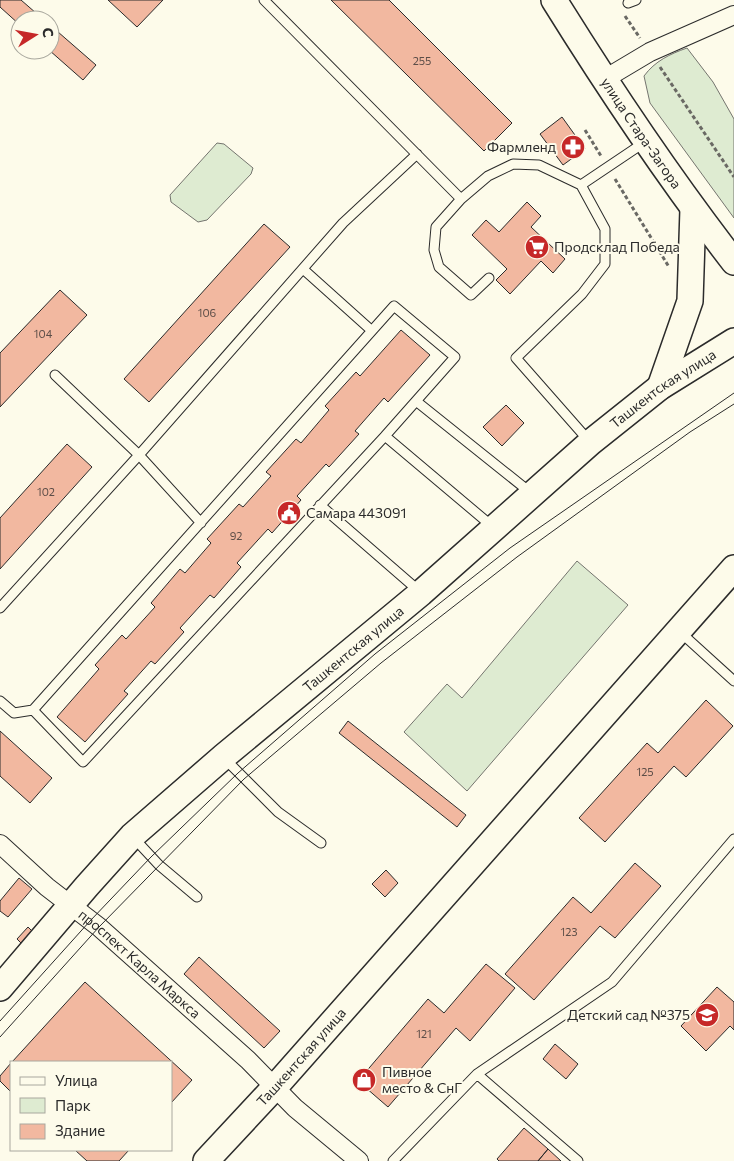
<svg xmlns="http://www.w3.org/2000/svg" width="734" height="1161" font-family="Commissioner,sans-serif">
<rect width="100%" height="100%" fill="#fdfbea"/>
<path fill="#deebd1" stroke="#74746e" d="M687,48l26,34 21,37v99l-84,-115 -6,-27c11,-15 26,-22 43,-28z
M217,143l7,1 29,24 -2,6 -44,46 -9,2 -27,-20 -1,-7z
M577,561l51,44 -161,186 -63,-59 43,-48 15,14z"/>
<path fill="#f2b8a0" stroke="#2b2b2b" d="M0,0h21l23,20h-24v5l-20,-18z
M108,0h55l-26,27z
M331,0h58l123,123 -28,28z
M50,25l46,40 -13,15 -34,-30z
M562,117l23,32 -22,16 -23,-31z
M527,202l14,14 -10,11 34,32 -12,14 -12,-12 -31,33 -14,-14 11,-11 -35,-34 14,-15 13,12z
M264,224l26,23 -141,155 -25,-23z
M60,290l27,25 -87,92v-54z
M401,330l29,25 -42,47 -4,-4 -29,33 4,3 -30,33 -3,-3 -29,32 4,4 -29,33 -4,-4 -31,34 4,4 -27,31 -4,-3 -30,33 4,4 -29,32 -4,-3 -27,30 4,3 -43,48 -28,-25 42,-48 -4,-4 27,-30 4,4 29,-32 -4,-4 29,-34 5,4 26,-30 -4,-4 32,-35 4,3 28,-31 -5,-4 30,-33 5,4 28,-33 -4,-4 31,-34 4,4z
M506,405l18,18 -22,23 -19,-19z
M67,444l25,23 -92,102v-51z
M706,700l27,26 -47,51 -12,-11 -69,76 -26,-24 68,-75 11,10z
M348,721l118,94 -9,12 -118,-94z
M0,731l52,47 -22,25 -30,-27z
M635,863l26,23 -46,52 -15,-12 -66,74 -29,-26 68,-77 18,16z
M386,870l12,13 -13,14 -13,-13z
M19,878l13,11 -24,28 -8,-6v-10z
M28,927l6,6 -11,12 -6,-6z
M199,957l81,74 -16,17 -80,-74z
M486,964l29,24 -45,53 -14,-13 -68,79 -30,-26 70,-82 16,14z
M85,982l107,98 -21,23v-41h-159z
M717,987l17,15v28l-4,-4 -24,25 -25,-25z
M555,1044l23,20 -12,15 -23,-20z
M11,1063v29l-11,-11v-5z
M524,1128l24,21 -10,12h-39l-2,-2z
M548,1149l13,12h-23z
M75,1150h54l-10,11h-32z"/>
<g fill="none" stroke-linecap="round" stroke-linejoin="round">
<g stroke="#2b2b2b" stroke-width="11">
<path id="lane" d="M264,0l197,199
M628,3l8,-3
M303,269l68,61
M489,278l-18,17 -32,-28 -5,-17 2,-23 25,-28 27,-23 25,-12 26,1 42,20
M55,375l84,80 62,68
M416,401l115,92
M385,436l108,91
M589,441l-73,-83 66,-64 23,-30v-35l-24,-44 64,-43
M320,505l99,86
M0,608l139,-153 204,-232 74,-69
M679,631l55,50
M0,701l14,12 19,-3 361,-404 61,51 -70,79 -302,326 -50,-52
M225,759l53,53 43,31
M132,836l27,29 38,32
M477,1074l101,87
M393,1161l84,-87 135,-92 122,-143"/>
</g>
<g stroke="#2b2b2b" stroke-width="20">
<g id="street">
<path d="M603,80l47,-28 84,-37"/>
<path id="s1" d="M0,844l47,43 52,40 149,133 47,48 64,53"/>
</g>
</g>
<g stroke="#2b2b2b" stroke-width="28">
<g id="secondary">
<path id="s2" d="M554,0c56,90 115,178 180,262"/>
<path d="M660,387l30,-86 3,-92"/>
<path id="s3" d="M0,988l87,-102 45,-50 91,-79 198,-164 170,-151 69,-55 74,-46"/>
<path id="s4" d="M206,1161l69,-74 459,-519"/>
</g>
</g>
<path stroke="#6a6964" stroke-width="3" stroke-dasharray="4 2.5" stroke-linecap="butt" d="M625,16l15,22
M660,67l74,110
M585,130l16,26
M615,179l54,88"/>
<use href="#lane" stroke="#fdfbea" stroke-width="9"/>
<use href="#street" stroke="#fdfbea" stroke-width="18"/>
<use href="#secondary" stroke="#fdfbea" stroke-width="25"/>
<path stroke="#2b2b2b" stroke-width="1" d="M0,1021l90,-100 61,-64 87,-84 137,-119 135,-106 224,-155
M0,1037l99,-110 145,-148 137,-116 136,-106 173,-125 44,-28"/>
</g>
<defs>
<g id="pharmacy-disc" transform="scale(1.25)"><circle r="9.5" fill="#c62828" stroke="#fdfbea"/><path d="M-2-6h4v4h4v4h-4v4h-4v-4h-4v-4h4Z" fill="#fff"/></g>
<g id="supermarket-disc" transform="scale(1.25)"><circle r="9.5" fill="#c62828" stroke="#fdfbea"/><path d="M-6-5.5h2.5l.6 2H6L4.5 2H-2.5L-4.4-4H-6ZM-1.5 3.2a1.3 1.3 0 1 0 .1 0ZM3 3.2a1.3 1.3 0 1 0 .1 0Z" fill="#fff"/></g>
<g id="civic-disc" transform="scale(1.25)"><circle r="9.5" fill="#c62828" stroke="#fdfbea"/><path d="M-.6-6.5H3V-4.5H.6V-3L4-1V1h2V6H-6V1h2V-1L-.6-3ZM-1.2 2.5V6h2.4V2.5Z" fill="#fff"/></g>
<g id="school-disc" transform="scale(1.25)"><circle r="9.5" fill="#c62828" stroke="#fdfbea"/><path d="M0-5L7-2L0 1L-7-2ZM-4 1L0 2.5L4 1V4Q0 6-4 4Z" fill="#fff"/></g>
<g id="shop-disc" transform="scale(1.25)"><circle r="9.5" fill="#c62828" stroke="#fdfbea"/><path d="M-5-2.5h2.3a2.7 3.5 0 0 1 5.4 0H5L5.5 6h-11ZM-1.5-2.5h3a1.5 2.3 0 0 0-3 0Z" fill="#fff"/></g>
</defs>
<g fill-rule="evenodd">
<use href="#pharmacy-disc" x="573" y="147"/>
<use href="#supermarket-disc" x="537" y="247"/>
<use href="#civic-disc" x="289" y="513"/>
<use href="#school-disc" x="707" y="1015"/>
<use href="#shop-disc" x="364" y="1080"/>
</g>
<g text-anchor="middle" stroke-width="4" stroke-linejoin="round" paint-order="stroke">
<g font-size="11" fill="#5d4e48">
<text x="422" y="65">255</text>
<text x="207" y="317">106</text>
<text x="43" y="338">104</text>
<text x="46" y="496">102</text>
<text x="236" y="540">92</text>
<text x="645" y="776">125</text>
<text x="569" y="936">123</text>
<text x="424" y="1038">121</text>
</g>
<g font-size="14" fill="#2b2b2b" stroke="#fdfbea">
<text dy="5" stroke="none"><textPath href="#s2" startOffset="159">улица Стара-Загора</textPath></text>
<text dy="5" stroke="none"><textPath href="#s3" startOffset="896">Ташкентская улица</textPath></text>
<text dy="5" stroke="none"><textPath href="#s3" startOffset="491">Ташкентская улица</textPath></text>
<text dy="5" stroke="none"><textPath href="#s1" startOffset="184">проспект Карла Маркса</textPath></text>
<text dy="5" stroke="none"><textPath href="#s4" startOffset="141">Ташкентская улица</textPath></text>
</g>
<g font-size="14" fill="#2b2b2b" stroke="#fdfbea" text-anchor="start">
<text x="556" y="152" text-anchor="end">Фармленд</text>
<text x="554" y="252">Продсклад Победа</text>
<text x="306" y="518">Самара 443091</text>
<text x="690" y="1020" text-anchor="end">Детский сад №375</text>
<text x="382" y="1077">Пивное<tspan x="382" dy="16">место &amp; СнГ</tspan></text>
</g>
</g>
<rect x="10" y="1061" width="162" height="90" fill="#fdfbea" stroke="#a9a89e"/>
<rect x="20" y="1077" width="25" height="8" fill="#fdfbea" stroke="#a9a89e"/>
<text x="55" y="1086" font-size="15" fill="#2b2b2b">Улица</text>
<rect x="20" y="1098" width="25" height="15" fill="#deebd1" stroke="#a9a89e"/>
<text x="55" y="1111" font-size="15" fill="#2b2b2b">Парк</text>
<rect x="20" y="1124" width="25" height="15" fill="#f2b8a0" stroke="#a9a89e"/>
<text x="55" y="1136" font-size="15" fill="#2b2b2b">Здание</text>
<g transform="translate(35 35) rotate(79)"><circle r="24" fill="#fdfbea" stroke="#a9a89e"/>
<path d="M0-4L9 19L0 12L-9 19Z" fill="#c62828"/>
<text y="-8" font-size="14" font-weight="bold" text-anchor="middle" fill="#2b2b2b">С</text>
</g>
</svg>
